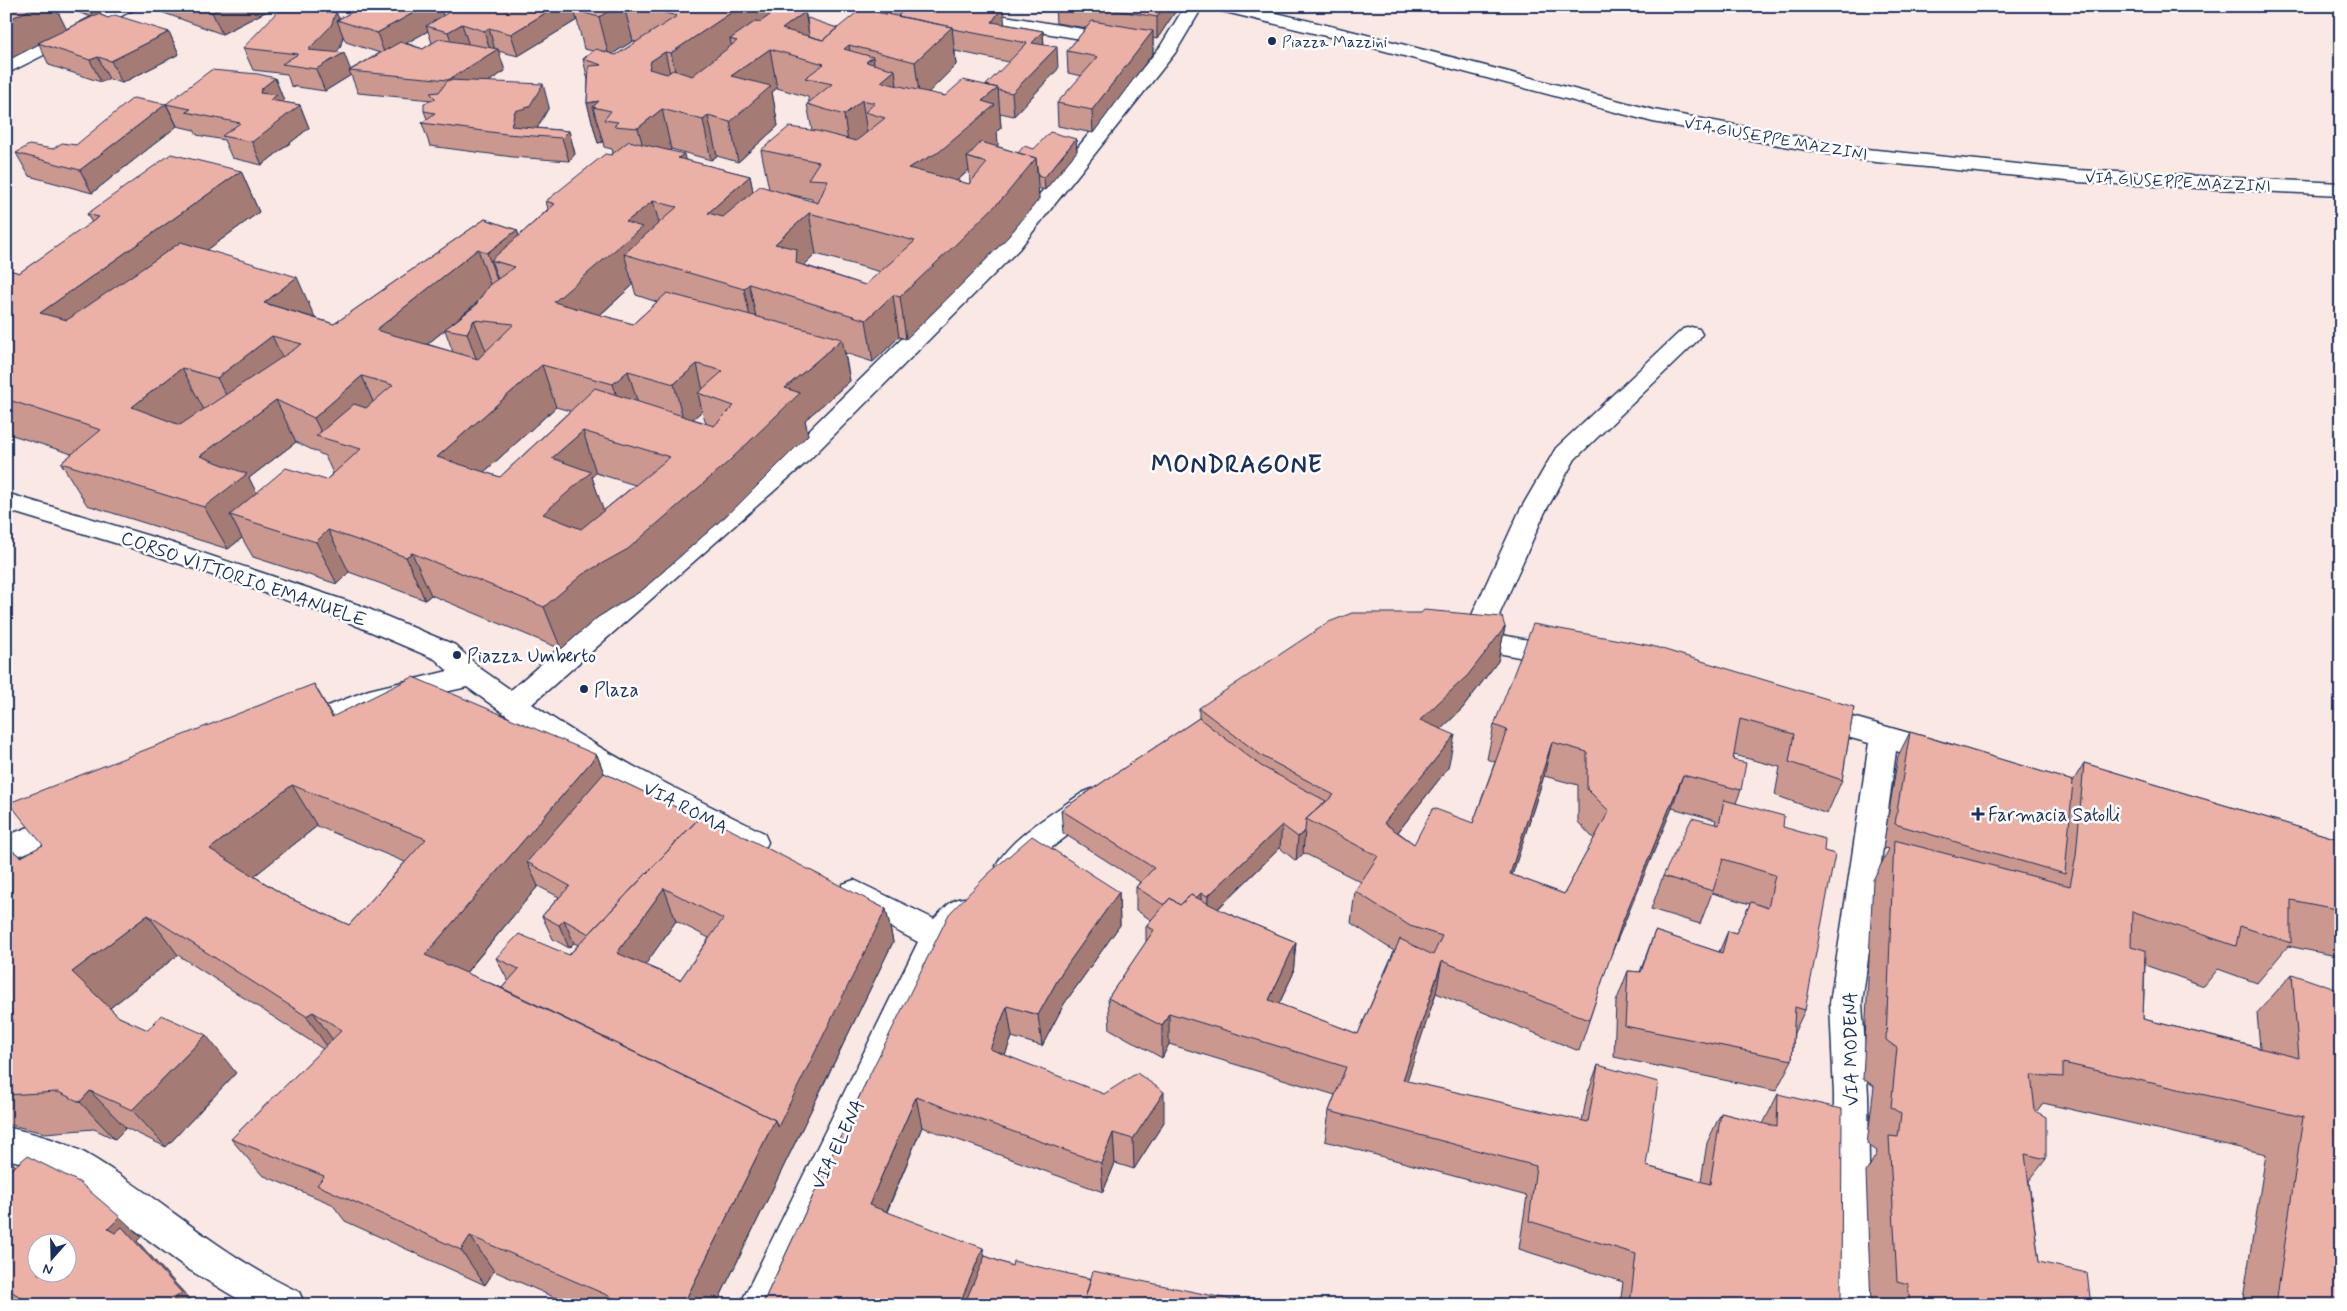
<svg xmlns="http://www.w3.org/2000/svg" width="2347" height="1311" font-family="Mynerve,sans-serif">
<rect width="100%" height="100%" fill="#f9e8e4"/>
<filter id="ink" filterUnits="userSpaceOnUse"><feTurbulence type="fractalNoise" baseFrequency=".02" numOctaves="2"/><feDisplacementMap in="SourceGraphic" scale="10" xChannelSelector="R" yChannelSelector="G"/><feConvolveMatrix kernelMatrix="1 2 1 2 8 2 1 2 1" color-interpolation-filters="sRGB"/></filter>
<g filter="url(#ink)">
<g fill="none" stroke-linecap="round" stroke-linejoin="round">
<g stroke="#1b2f5e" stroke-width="3">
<path id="minor" d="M113,6h23l-3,4 -127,64v-13z
M903,6h43l172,29 6,1 3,4 -3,4 -6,1 -206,-34 -6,-1z
M1185,6h18l-28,47 -156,196 -210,211 -277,244c73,51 152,89 232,129l4,9 -4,9 -11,3 -11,-3 -126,-66 -68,-40 -81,-58 -83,19 -87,35 -10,-3 -4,-8 4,-8 82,-32 79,-19 -13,-12 -94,-40 -193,-66 -142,-43v-17l160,48 193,64 96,40 26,24 30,21 280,-242 212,-209 157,-192z
M1214,6h33l112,27 295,77 212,39 211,21 264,13v12l-264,-13 -211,-21 -213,-39 -298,-79 -138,-33z
M1691,327l8,2 3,5 -3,5 -124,120 -30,53 -54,121 80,15 4,7 -4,7 -10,3 -106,-20 -4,-7 4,-7 11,-3 53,-116 37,-64 127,-119z
M1814,706l137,39 4,8 -4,8 -10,3 -45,-13 -34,252 6,92 3,210h-38l1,-210 -4,-92 39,-260 -65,-18 -4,-8 4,-8z
M1092,789l10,4 5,8 -5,8 -56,43 -24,23 -11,3 -11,-3 -4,-9c15,-29 59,-54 86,-73z
M72,810l11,4 4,8 -4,8 -77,31v-25z
M854,880l80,39c14,-14 21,-26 42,-19l5,9 -5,9 -27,27 -171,360h-38l178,-363 -75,-40 -5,-9 5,-9z
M6,1127c31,7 62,15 89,32 70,43 130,99 204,133l6,13h-57l-60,-36 -118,-87 -33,-16 -31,-7z"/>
</g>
<use href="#minor" fill="#fff" fill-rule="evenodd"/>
</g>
<path fill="#ca988f" stroke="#1b2f5e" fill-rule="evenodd" d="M6,6h49l11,23 26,-12 -33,-11h56l-16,8 9,4 61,14 10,22 -57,29 -13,-4 -8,3 -52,-17 -10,-21 -33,17z
M152,6h122l1,1 -53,27 -69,-25z
M303,6h42l-12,5 3,1 3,7 18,-10 -11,-3h94l3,10 16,-10h116l1,3 4,-3h218l-2,3 9,3 2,7 30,9 49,-14 -1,-3 120,13 38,7 1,14 14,24 -44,47 -14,-3 1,15 -4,3 1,14 -2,1 22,7 58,-14 1,12 -32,39 -7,-2 1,11 -32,39 -49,50 -52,51 -7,-2 -26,25 -28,-9 5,28 -45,39 3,15 -70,70 -97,86 -43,26 -37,32 -130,-54 -6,5 -76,-28 -12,12 -84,-27 -11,-19 -14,11 -141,-44 -26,-42 11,-9 -66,-21v-164l13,4 73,-50 -5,-9 154,-43 18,41 -52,38 108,68 19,6 151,-105 32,11 2,6 29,-27 -2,-8 67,-48 -1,-4 -8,-2 -1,-5 -5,1 -11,-40 1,-23 -5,-21 10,-8 -9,-2 -7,-29 -59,36 -20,-5 7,20 -17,11 61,25 -12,21 32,3 6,23 -6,7 -56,-4 -83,-11 -8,-23 5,-4 -3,-8 8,-11 -74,-7 -7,-18 -26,16 -34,-5 -4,-12 -34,-4 -10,-22 74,-37zM428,31l4,12 -9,6 -17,-6zM343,36l3,6 34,11 -30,17 -14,-18 4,-4zM633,41l3,1 -20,13 -4,-1zM955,51l54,11 -23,23 -41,11 -17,-3 28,-28zM777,88l31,9 1,6 -2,1 5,26 -51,20 8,39 -16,3 -3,-16 -65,-16 -15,-9 1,-2 40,11 6,-4 21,6 40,-36 -6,-34zM969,170l1,13 -1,1 -12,-3zM783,193l29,6v3zM816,254l65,18 -16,13 -61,-20zM633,285l3,10 21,7 -24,22 -33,-9zM478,302l-3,4 -30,23 14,-11zM445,330l8,22 -26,-8zM556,407l14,4 -70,66 -16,-5zM702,411l4,12 -13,-4zM296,442l29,14 8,17 -7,7 -70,13 -7,-15zM596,473l39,12 -32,26 -11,-34z
M1055,6h124l-22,33 -4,-1v15l-60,80 -35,-7 -1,-23 25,-27 -14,-3 -1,-22 19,-23 -30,-5z
M275,78l9,23 -2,1 18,3 9,23 -47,37 -30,-7 -8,-18 -27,-5 -3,-5 -17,-4 -11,-22z
M166,104l11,22 -85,67 -63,-17 -13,-23 37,-4 23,-4z
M1505,627l-7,34 -36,48 -21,20 7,39 -50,64 16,12 59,-21 22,-61 -8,-3 7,-34 360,-18 -12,73 -15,34 -52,-19 5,-28 -46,-12 -1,5 8,30 -5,13 47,24 22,183 -11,23 -2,27 -16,31 -162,-34 2,-55 12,-31 12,1 15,-41 64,21 9,-21 8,2 14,-29 -38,-11 -12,31 -49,-15 12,-33 52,-52 1,-4 -44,-12 -61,146 -32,97 -143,-58 -30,88 176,40 5,-26 11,-30 48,101 55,15 6,-38 14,-30 42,11 15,-30 63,211h-221l3,-23 -104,-33 8,-53 -202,-55 4,-30 6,-16 -166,-51 -7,14 -52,-29 -2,-31 38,-56v-16l5,-6 -15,-10v-23l4,-5 -77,-49 -2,-23 138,-92v-10zM1544,776l34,9v37l16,17 -30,55 -52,-19zM1280,848l16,13 8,-8 57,29 -6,9 -4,32 43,28 -36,83 -79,-30 14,-30 3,-32 -67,-28 -11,-5z
M314,684l19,33 264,38 7,18 282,136 7,33 -177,363h-144l-78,-34 -9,14 -140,-64 -13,-17 -70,-29 -31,-36 92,-90 -145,-94 -68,53 9,9 117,56 -70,74 -40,-19 -11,11 -21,-10 -49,4 -39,-9v-278l15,11 22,-12zM317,826l88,36 -56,63 -62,-28 -33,-21zM538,886l21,11 -17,19 11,23 16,9 5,-5 4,2 -9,10 -73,3 12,23 -6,7 -36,-15zM676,921l33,17 -29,42 -35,-15z
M1910,732l163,49 11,-18 257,77v117l-53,-11 -31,37 -39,-14 -14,17 -59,-21 -2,54 117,29 -3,-35 35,-39 49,331h-99l24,-151 -223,-51 -7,9 10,47 -17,22 10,81 52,43h-220l-5,-133 10,-17 1,-4 -10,-7 7,-58 -11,-7 10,-199 16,-31 -6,-1 15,-92z
M1119,892l1,33 -56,79 -22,42 -30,-9 -7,18 159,67 -30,47 -19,-6 -12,29 -181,-65 -35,85 98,44 27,10 245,39h-493l-1,-2 105,-225z
M6,1156l10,10 125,71 -4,4 58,64h-169l-20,-12z"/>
<path fill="#a47c74" stroke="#1b2f5e" d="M37,6h18l12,24 -29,13 1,1 -33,17v-40z
M88,6h27l-21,11z
M224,6h50l1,1 -53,27 -10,-22z
M323,6h22l-19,9z
M426,6h14l5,15 -19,5 2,5 -43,24 -8,-22z
M557,6h18l1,5 -2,-1 3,10 -59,36 -7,-22z
M617,6h7l9,35 -24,15 -10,-39z
M741,6h57l-11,11 -50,24 -7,-2 4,16 -54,38 -9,-40z
M1003,6l2,22 -13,-6z
M1164,6h15l-22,33v-22z
M336,12l4,9 -3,-1 6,16 -3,12 -14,15 18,-10 7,18h-2l2,4 -26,16 -17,-41z
M805,12l7,38 -30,-21z
M462,24l7,22 -13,9 -8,-23z
M952,27l4,38 -36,36 -5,-39z
M489,28l6,22 -4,3 -7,-22z
M1043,31l1,22 -12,-10z
M1153,31v22l-60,80 -1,-23z
M169,32l10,22 -57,29 -11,-22z
M849,45l6,39 -19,-37z
M1057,47l1,22 -44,47 -2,-23z
M498,49l7,22 -49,32 -8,-23z
M770,49l7,39 -5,4 6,34 -40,36 -8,-40 1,-46z
M665,52l9,39 -25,-22 2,-8z
M98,57l11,22 -8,3 -11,-22z
M873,57l6,40 -13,-35z
M895,70l5,39 -19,-27z
M275,78l9,23 -3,2 19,2 9,23 -47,37 -10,-23 9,-53z
M543,84l6,23 -13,23 -25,-4 4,-15z
M998,88l3,40 -4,3 1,14 -18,16 -13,-4 2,13 -25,22 -36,-24 74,-67z
M862,100l6,40 -18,15 -6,-40z
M599,101l-6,6 10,35 -5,1 -11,-40z
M166,104l11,22 -85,67 -12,-23z
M662,109l9,40 -22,20 -11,-41z
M708,116l9,40 -6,4 -8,-40z
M569,131l6,23 -6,7 -7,-23z
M1076,139l1,12 -32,39 -1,-12z
M684,154l9,41 -15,-37z
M1036,158l3,41 -32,39 -49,50 -52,51 -6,-42z
M241,171l18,41 -194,142 -25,-41z
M750,176l8,40 -41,38 -9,-41z
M653,201l11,40 -40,13 9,31 -66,59 -13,-42 72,-80z
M809,213l7,41 -16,15 -25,-25z
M517,230l13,41 -39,-11 12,33 -1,1 -15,-41z
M478,249l14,41 -98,82 -18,-42z
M297,277l18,41 -51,-15z
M749,284l9,42 -5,5 -9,-42z
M893,295l6,42 -26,25 -7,-42z
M474,320l16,41 -8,14 -15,-42z
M272,336l20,41 -53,43 -22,-42z
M842,339l8,42 -45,39 3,15 -70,70 -97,86 -43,26 -37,32 -17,-42 241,-219z
M697,364l7,31 -6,-2 4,18 -17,15 -11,-42z
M542,365l14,42 -102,92 -17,-42z
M182,368l22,42 -48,39 -24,-42z
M628,371l13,42 -15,13 -13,-42z
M362,376l18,42 -56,20 -10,-20z
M276,400l20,42 -47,36 20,39 -39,-2 12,23 -14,11 -24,-42 -4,-51z
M583,431l13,42 -4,4 13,38 -46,42 -16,-43 9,-56z
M328,530l21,42 -12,12 -21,-42z
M412,553l19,42 -6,5 -19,-43z
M1505,627l-7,34 -36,48 -47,45 5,-34z
M1455,735l-7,33 -69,88 5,-33z
M1552,742l-8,34 -42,131 8,-33z
M597,755l16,42 -86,65 11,24 -90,108 -23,-39z
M1683,775l-11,33 -61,147 11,-32z
M292,785l25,41 -79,63 -28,-40z
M1282,825l-2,23 -73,71 1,-23z
M1305,831l-2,21 1,1 -8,8 2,-24z
M664,888l12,33 -45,64 -14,-32z
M1119,892l1,33 -56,79 -22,42 -4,-31 24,-43z
M1201,893v23l-21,-1z
M886,909l7,33 -177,363h-33l92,-185z
M148,915l30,40 -72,56 -34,-39z
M564,920l10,23 -5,5 -10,-23z
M1296,942l-3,32 -27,57 3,-31z
M1442,961l-6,32 -39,118 6,-31z
M1007,1006l5,31 -17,43 -5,-31z
M313,1012l27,38 -7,5 -27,-39z
M1169,1013v31l-7,14v-32z
M206,1035l30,38 -70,74 -34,-37z
M90,1091l36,37 -11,11 -35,-37z
M1164,1092v30l-30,47 -1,-30z
M916,1097l6,30 -45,107 -8,-29z
M1113,1133l2,30 -12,29 -2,-29z
M6,1157l32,29 -32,28z
M120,1217l21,20 -4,4 58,64h-18l-48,-56 -21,-20z
M470,1236l24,35 -9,14 -24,-35z
M983,1248l6,28 -13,29h-17z"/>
<path fill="#ebb1a6" stroke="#1b2f5e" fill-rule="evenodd" d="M6,6h31l-31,15z
M196,6h28l-12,6z
M363,6h63l-49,27 -40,-13z
M459,6h98l-46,28 -22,-6 -5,3 -22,-7 -14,8 -22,-6z
M580,6h37l-18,11 -25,-7z
M638,6h103l-70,47 -6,-1 -14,9 -2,8 18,5 6,-4 19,6 45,-35 -7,-2 26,-18 4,1 23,-16h6l16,6 -23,17 41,11 38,-31 91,18 -37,35 -66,-17 -5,4 29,8 -7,5 29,8 -14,12 64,14 18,-16 35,8 -16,13 13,4 -56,47 -31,16 61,16 18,-21 -20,-6 14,-15 55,16 -32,39 -51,50 -53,50 -7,-2 -27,25 -117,-36 -5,5 -120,-35 53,-47 -24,-6 -27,21 16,5 -88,75 79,22 34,-31 175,46 -57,49 15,5 -73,70 -99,86 -45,25 -39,33 -132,-54 -6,4 -78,-27 -12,12 -86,-27 56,-47 40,12 35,-31 -45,-13 38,-32 12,4 27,-23 -31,-9 -48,42 -38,-18 -76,56 47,18 -43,33 -143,-44 40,-33 -95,-31v-130l13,4 80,-56 -12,-3 84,-60 70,17 -201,142 27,7 114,-78 116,35 -33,26 70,21 151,-105 32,11 -30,23 -9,-4 -102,81 102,29 36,-35 -40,-4 -7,13 -22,-4 30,-23 14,-21 26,-18 -24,-7 64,-56 -9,-3 59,-47 6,1 18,-14 55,13 -6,4 72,18 -42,37 15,4 37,-31 58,17 10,-23 -20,-1 11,-17 -58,-12 28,-23 28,4 39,10 29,-23 -20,-6 10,-9 -13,-3 -18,15 -37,-11 25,-20 -27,-6 19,-14 -54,-15 -39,27 40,10 -41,36 -22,-6 -5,4 -41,-11 -24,19 -24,-2 4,-4 -14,-2 7,-9 -18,-4 6,-6 -12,2 2,-37 13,-1 -19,-6 13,-10 20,6 61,-39zM809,213l106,28 -50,44 -69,-22 1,-14 -22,-5zM272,336l30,8 -122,81 -48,-18 50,-39 35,10zM697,364l26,7 -25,22 36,13 -20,20 -119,-38 -95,89 -63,-20 105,-92 71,19 15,-13 46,13zM583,431l87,26 -89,72 -38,-15 48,-42 -39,-14z
M890,6h113l-11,16 51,9 -11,12 25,4 -45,46 -14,-3v-2l-12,-3 41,-42 -74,-14 -1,-2 -54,-11 3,-3 -16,-2z
M1089,6h75l-7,11z
M278,11l58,1 -5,14 -23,24 36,3 -28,16 -34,-5 16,-10 -55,-6z
M98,14l10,4 7,-3 54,17 -58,29 -13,-4 -8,3 -52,-17z
M808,18l29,10 -14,12 -14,-4 -2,-17z
M1092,21l61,10 -61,79 -35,-7 41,-46 -31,-6z
M439,39l59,10 -50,31 -99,-9 51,-29 23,7z
M211,70l47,4 17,4 -14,11 -1,4 17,2 -7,5 30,5 -48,37 -30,-6 18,-13 -54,-11 5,-3 -25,-5z
M448,80l95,4 -14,23 -14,4 -4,15 58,5 -7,7 -56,-4 -84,-11 13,-10 -11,-2v-8l12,-4 -6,-6 9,-1z
M133,98l33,6 -86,66 -64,-17 13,-8 24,4 9,-6 14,2z
M1050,132l26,7 -32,39 -6,-2 -2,-18 -18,-5 6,-7 10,3z
M1424,610l78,7 3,10 -37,48 -48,45 35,15 -71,88 30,21 19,-36 40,15 34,-93 -13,-5 39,-101 119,22 202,61 -12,73 -53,-18 5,-28 -54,-15 -7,41 13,3 -5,27 -58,-15 -61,148 -33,97 -147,-59 -39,119 185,42 10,-57 60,17 -12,84 64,18 11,-71 56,14 1,-33 64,15 -1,196h-211l6,-51 -107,-33 7,-55 -207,-55 17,-44 -177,-54 -7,13 -54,-28 46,-68 -8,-4 24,-28 10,7 11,-10 38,19 67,28 -27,58 89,34 42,-95 33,16 9,-19 -32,-10 -55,-35 23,-35 -72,-37 28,-24 -72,-39 -63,-48 130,-86 23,-9h69zM1552,742l35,10v37l22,22 -45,83 -54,-20z
M413,677l184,78 -172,200 69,30 281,135 -92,185h-53l-160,-69 -9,14 -144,-65 7,-9 -93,-37 111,-109 -29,-18 -7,4 -158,-101 -76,57 47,45 29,13 13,-15 45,20 -74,75 -42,-19 -10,11 -22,-10 -52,3v-249l15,11 22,-12 -34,-42 305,-119 18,33zM292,785l134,54 -77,86 -62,-28 -77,-48z
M1199,718l62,48 65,35 -20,18 -1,12 -7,6 -16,-12 -74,71 -7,-3 -5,5 -5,-3 -11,10 -10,-7 -6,7 -28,-18 18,-19 -93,-58z
M1910,732l163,49 -8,93 -170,-50z
M2084,763l257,77v70l-50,-10v43l-51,-17 -4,20 -104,-35 -1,35 14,4 -2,69 156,39 -7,-84 49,17v314h-65l27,-188 -240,-54v14l-32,-2 4,36 11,6v42l-21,-5 14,108 48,11 4,32h-177l-4,-1 -2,-20 -11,-3 -8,-145 9,1 3,-23 -10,-7 6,-59 -11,-8 8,-200 176,46 6,-30z
M604,773l95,45 -110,116 -25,-14 -5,5 -17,-9 28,-30 -43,-24z
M1724,800l60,16 -1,11 42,12 -1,12 11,3 -30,156 -10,-3 -3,53 -167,-34 3,-55 13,1 14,-41 67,22 6,-22 8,2 15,-31 17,6 7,-33 -52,-16 -10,32 -50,-15 29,-58 27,7z
M702,815l184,94 -108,218 -3,-7 -273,-132 17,-19 -23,-11 23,-24 50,21zM664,888l59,31 -43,61 -63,-27z
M1032,836l87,56 -57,80 -24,43 -31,-9 -17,43 114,45 33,-21 27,19 -31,47 -20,-6 -12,30 -185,-66 -47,108 114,43 -24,57h-192l-4,-2 105,-225 81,-164 38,-39z
M27,1156l52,26 41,35 -12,12 7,4 7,-6 60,66 -9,6 6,4 -2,2h-144l-27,-17v-114zM38,1244h30v30h-30z
M985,1256l27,10 1,-5 78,18 -8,26h-119z
M1093,1271l164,34h-174z
M1516,1300l16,5h-16z"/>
</g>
<g fill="#1b2f5e" stroke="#fff" stroke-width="2">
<circle cx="1272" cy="41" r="5"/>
<circle cx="457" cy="655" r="5"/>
<circle cx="584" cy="689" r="5"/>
<path d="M1975.5 806.5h5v5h5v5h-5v5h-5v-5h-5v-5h5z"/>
</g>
<g text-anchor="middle" stroke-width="5" stroke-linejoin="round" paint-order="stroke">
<g font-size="16" fill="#1b2f5e" stroke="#fff" text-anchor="start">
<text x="1282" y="47">Piazza Mazzini</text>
</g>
<g font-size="16" fill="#1b2f5e" stroke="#fff">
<text transform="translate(1776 138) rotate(10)" y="6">VIA GIUSEPPE MAZZINI</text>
<text transform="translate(2178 181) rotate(3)" y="6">VIA GIUSEPPE MAZZINI</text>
</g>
<g font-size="19" fill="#1b2f5e" stroke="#fff">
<text transform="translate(244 578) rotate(19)" y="7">CORSO VITTORIO EMANUELE</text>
<text transform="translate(686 807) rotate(27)" y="7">VIA ROMA</text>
<text transform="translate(1850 1049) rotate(-91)" y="7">VIA MODENA</text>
<text transform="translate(837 1144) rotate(-64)" y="7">VIA ELENA</text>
</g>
<g font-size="19" fill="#1b2f5e" stroke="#fff" text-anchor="start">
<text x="467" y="662">Piazza Umberto</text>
<text x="594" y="696">Plaza</text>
<text x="1988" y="821">Farmacia Satolli</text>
</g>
<g font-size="24" font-weight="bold" letter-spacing="1" fill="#1b2f5e" stroke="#fff">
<text x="1237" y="472">MONDRAGONE</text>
</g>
</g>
<rect width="2347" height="1311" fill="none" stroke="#fff" stroke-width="25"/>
<rect x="12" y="12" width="2322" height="1286" fill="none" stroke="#1b2f5e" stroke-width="2" filter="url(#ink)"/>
<g transform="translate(52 1258) rotate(200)"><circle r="24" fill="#ffffff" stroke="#a4acbf"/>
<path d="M0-4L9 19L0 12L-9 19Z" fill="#1b2f5e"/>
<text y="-8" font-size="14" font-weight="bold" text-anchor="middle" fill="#1b2f5e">N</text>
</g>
</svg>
